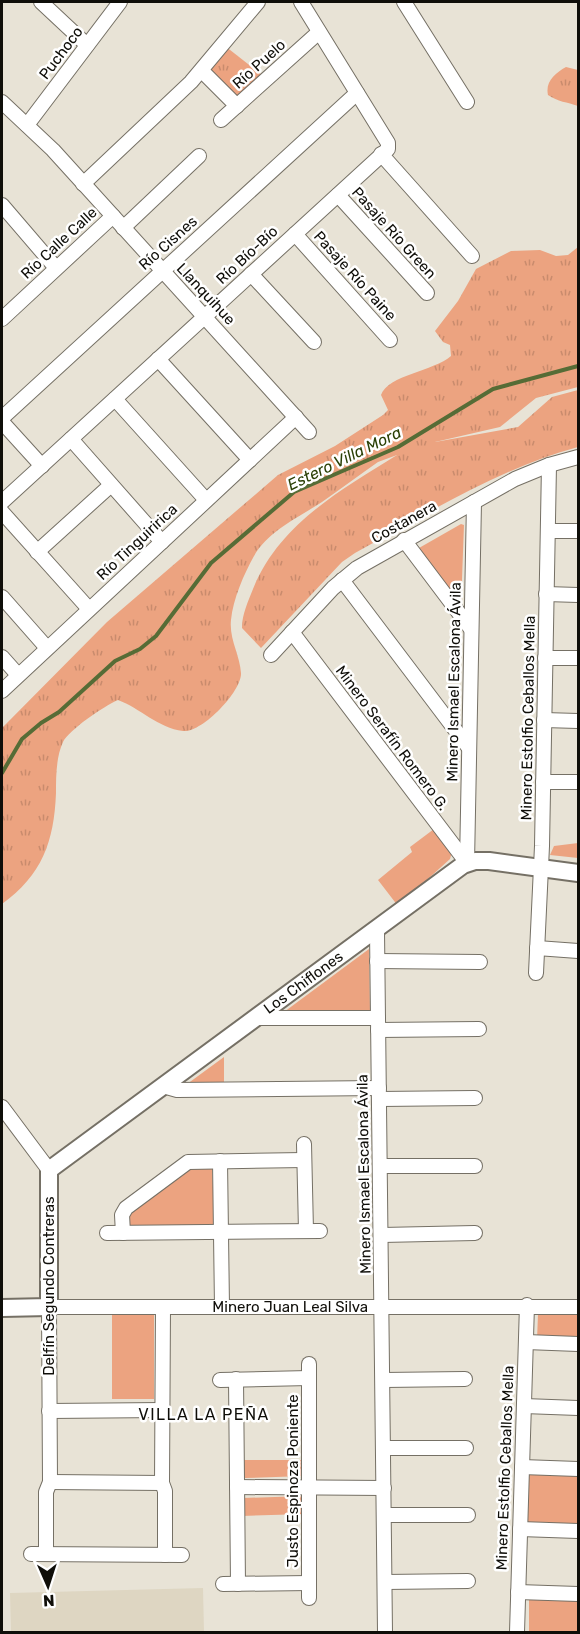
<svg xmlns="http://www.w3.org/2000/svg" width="580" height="1634" font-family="Rubik,sans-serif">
<defs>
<pattern id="park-tufts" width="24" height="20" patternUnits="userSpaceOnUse" patternTransform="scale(1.5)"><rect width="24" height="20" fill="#eca380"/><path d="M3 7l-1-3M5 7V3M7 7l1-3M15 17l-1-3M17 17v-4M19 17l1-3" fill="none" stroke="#c98b6d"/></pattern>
</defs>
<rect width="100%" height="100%" fill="#e8e3d6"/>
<path fill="#ded6c2" d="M203,1588l1,44h-193l-1,-39z"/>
<path fill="#eca380" d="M461,524l3,1 -3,81 -42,-58z
M434,829l18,23 -2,7 -52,47 -20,-26 34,-28 -2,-5z
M578,843v15l-28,-3 4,-9z
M369,949l1,62 -86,1z
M224,1057v30h-41z
M187,1167l25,2 3,56 -83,4 -6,-5v-8z
M112,1313h42v86h-42z
M538,1314l40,1v26l-41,-1z
M241,1460h63l1,16 -60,2 -4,-3z
M528,1473l50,1v53l-51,-1z
M303,1496l3,18 -65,2 2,-18z
M529,1599l49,1v32h-49z"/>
<path fill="url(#park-tufts)" d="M225,46l37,29 -23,25 -32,-31z
M566,67l12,3v36c-11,-4 -20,-4 -30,-11 -3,-13 7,-22 18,-28z
M578,247v140l-42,11 -36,29 -65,15 83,-15 34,-30 26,-7v57c-80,22 -150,66 -223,106l-13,9 -81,86 -19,-20c0,-14 6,-26 11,-39 26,-65 88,-99 144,-134l-19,7c-19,13 -37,27 -56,40 -23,15 -54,29 -68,54 -10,18 -21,43 -23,64 -2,19 9,35 10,53 1,18 -39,60 -58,58 -25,-3 -43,-23 -65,-31 -14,6 -49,30 -55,42 -7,15 -7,35 -7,51 -2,49 -14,82 -54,111v-176l105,-106 171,-147 57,-29 48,-31 5,-5 -7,-15c7,-20 53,-24 70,-39l-1,-11 -7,-3 -8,-11 23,-30 18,-32 35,-18 29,-1 16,6 12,-1z"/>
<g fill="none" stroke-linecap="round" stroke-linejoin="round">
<path stroke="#566c36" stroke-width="4" d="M2,773l20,-34 19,-16 18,-11 56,-51 25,-12 16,-13 55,-73 83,-71 104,-45 95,-58 85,-23"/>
<g stroke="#757065" stroke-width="16">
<g id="minor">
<path d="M41,2l46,43"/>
<path d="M404,2l63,100"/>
<path d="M202,71l35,35"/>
<path d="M2,102l51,48 256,282"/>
<path d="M221,120l98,-88"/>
<path d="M27,125l93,-123"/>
<path d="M381,154l91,102"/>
<path d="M83,184l108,-102 67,-80"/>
<path d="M338,195l89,98"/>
<path d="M2,205l54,63"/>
<path d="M123,228l76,-72"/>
<path d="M295,234l95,106"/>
<path d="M251,274l63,68"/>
<path d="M2,319l111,-103"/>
<path d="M158,359l92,101"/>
<path d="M115,399l91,101"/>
<path d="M2,418l355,-325"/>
<path d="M2,422l40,44"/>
<path d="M71,439l91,103"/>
<path d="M2,502l386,-353v-6l-87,-141"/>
<path d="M2,512l87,97"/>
<path d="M548,531h30"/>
<path d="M404,540l67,89"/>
<path d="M37,552l74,-67"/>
<path d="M342,580l127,168"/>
<path d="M546,594l32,1"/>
<path d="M2,597l45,51"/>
<path d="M292,632l175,231"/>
<path d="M271,655l62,-67 24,-20 158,-89 34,-14 29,-8"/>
<path d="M2,657l16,18"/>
<path d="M545,658h33"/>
<path d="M2,691l294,-274"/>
<path d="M544,720l34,1"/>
<path d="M543,782h35"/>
<path d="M467,863l7,-361"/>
<path d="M377,931l8,701"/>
<path d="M537,948l41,3"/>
<path d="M377,961l103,1"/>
<path d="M536,973l6,-127 7,-381"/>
<path d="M256,1018h122"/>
<path d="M378,1030l101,-1"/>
<path d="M163,1086l14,4 202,-2"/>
<path d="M380,1099l95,-1"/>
<path d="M2,1107l47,63"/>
<path d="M304,1144l2,87"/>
<path d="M220,1161l2,146"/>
<path d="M381,1166h94"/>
<path d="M107,1233l213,-2"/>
<path d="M123,1233l-1,-18 4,-7 62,-46 116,-2"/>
<path d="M382,1235l93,-2"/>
<path d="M163,1307l-1,176 3,8v64"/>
<path d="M526,1342l52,2"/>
<path d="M309,1364v234"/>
<path d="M236,1379l2,205"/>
<path d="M220,1380l89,-2"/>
<path d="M384,1380l81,-1"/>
<path d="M524,1406l54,2"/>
<path d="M49,1411l114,-1"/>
<path d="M384,1448h82"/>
<path d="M522,1467l56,2"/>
<path d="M50,1482l112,1"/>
<path d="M237,1487l147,1"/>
<path d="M384,1515h84"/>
<path d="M520,1529l58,2"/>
<path d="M31,1554l151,1"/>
<path id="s1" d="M46,1554v-62l4,-10 -1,-175h529"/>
<path d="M385,1582l83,-1"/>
<path d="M223,1584l86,-1"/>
<path d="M518,1592l60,2"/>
<path d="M517,1632l10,-327"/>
</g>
</g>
<g stroke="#757065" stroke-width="20">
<g id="tertiary">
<path id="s2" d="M2,1308l47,-1v-137l414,-305 12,-4h14l89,12"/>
</g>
</g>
<use href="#minor" stroke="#fff" stroke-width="14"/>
<use href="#tertiary" stroke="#fff" stroke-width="16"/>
</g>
<g text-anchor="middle" stroke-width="5" stroke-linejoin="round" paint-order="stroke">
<g font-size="15" fill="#0f0e09" stroke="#fff">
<text transform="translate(61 53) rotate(-53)" y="5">Puchoco</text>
<text transform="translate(259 64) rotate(-42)" y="5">Río Puelo</text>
<text transform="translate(394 233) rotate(48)" y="5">Pasaje Río Green</text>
<text transform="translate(59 243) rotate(-43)" y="5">Río Calle Calle</text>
<text transform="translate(168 243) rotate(-42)" y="5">Río Cisnes</text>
<text transform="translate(247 255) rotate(-43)" y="5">Río Bío-Bío</text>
<text transform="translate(355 276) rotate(48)" y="5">Pasaje Río Paine</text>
<text transform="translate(206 294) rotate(47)" y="5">Llanquihue</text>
<text transform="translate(404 522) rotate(-29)" y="5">Costanera</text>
<text transform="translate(137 542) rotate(-43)" y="5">Río Tinguiririca</text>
<text transform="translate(454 682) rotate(-89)" y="5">Minero Ismael Escalona Ávila</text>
<text transform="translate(528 718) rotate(-89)" y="5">Minero Estolfio Ceballos Mella</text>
<text transform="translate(392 738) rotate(53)" y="5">Minero Serafín Romero G.</text>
<text dy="5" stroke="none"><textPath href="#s2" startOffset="500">Los Chiflones</textPath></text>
<text transform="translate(364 1174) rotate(-91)" y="5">Minero Ismael Escalona Ávila</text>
<text transform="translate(49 1286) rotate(-90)" y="5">Delfín Segundo Contreras</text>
<text dy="5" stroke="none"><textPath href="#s1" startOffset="489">Minero Juan Leal Silva</textPath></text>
<text transform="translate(505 1468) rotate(-88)" y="5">Minero Estolfio Ceballos Mella</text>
<text transform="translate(293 1481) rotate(-90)" y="5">Justo Espinoza Poniente</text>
</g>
<g font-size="16" font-style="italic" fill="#2b4006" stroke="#fff">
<text transform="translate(344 458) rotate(-26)" y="6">Estero Villa Mora</text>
</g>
<g font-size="16" letter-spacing="1.5" fill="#0f0e09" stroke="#fff">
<text x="204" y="1420">VILLA LA PEÑA</text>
</g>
</g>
<rect width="580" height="1634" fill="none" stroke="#0f0e09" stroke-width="6"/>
<g transform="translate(48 1586) rotate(177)" stroke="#ffffff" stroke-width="4.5" paint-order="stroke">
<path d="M0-4.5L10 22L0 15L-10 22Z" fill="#0f0e09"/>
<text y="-9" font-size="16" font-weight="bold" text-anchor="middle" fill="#0f0e09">N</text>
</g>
</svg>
